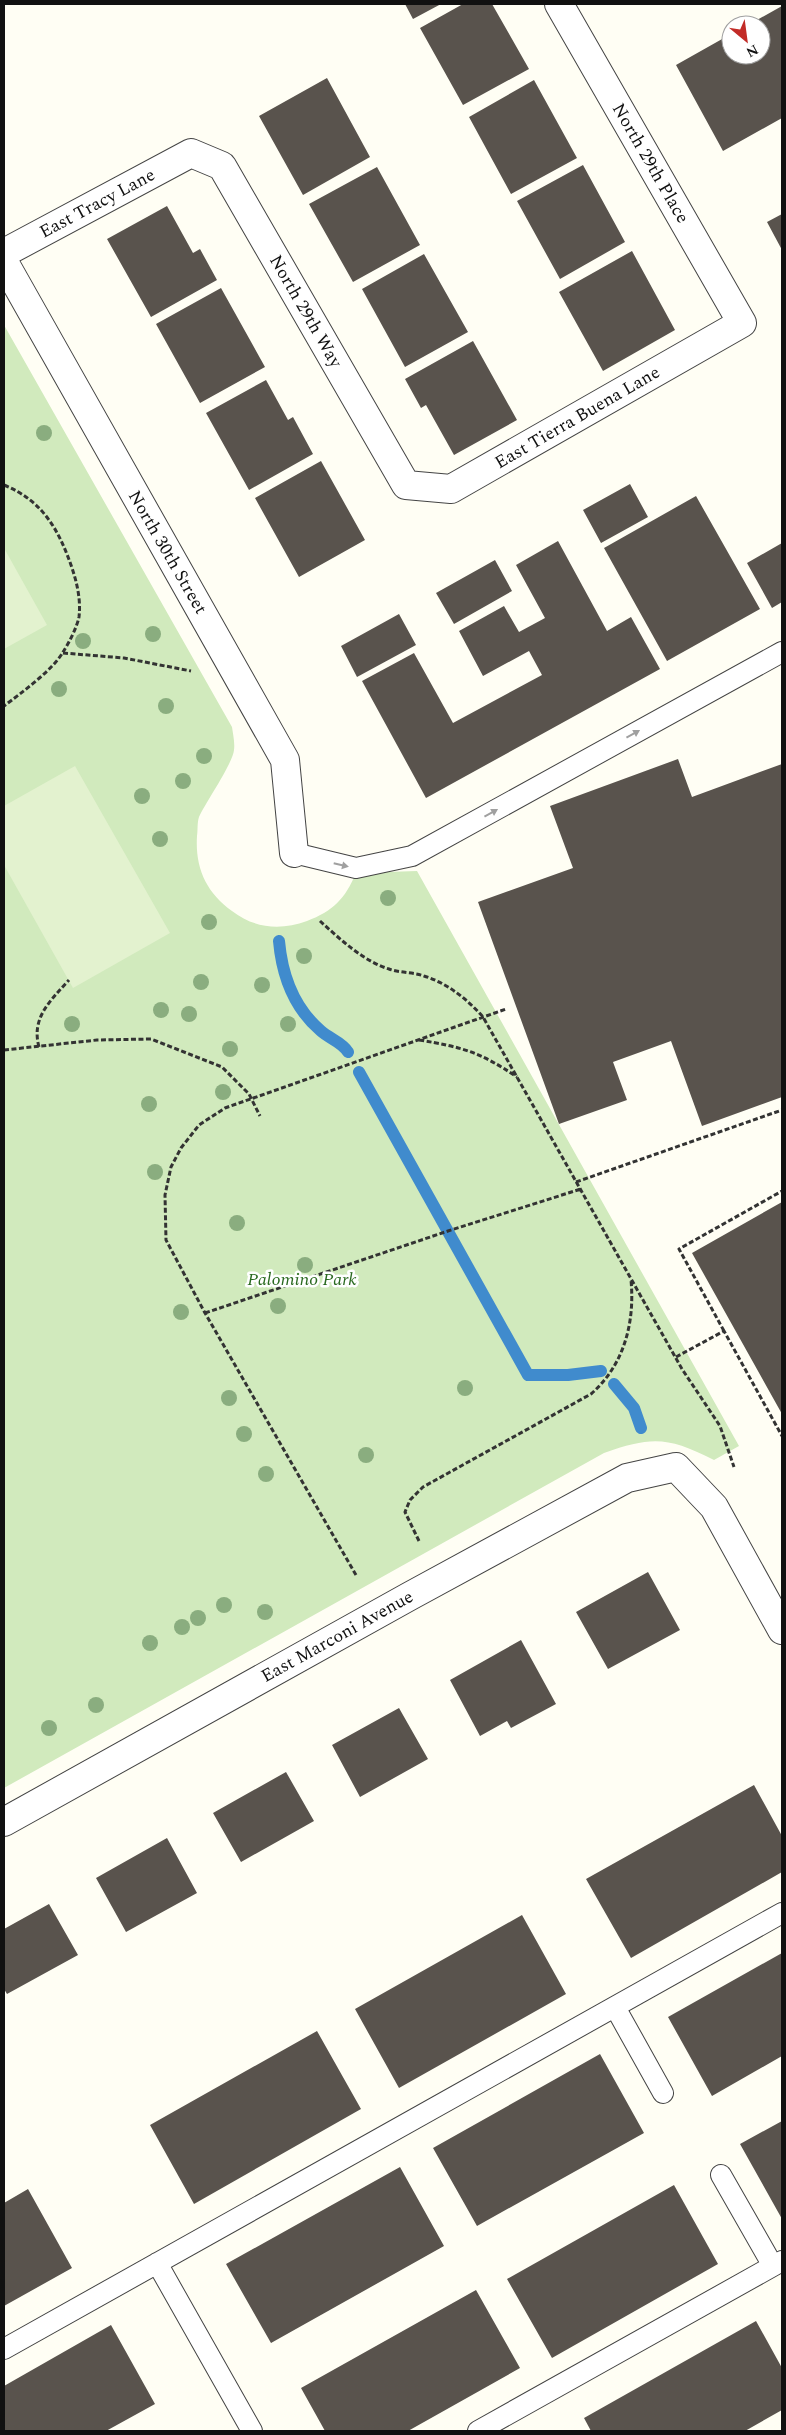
<svg xmlns="http://www.w3.org/2000/svg" width="786" height="2435" font-family="Spectral,serif">
<rect width="100%" height="100%" fill="#fffef4"/>
<path fill="#d1eabd" d="M4,325l228,402c1,7 3,16 2,23 -1,13 -28,52 -35,67 -2,6 -1,13 -2,19 -2,32 9,56 35,75 22,17 48,20 75,10 26,-10 38,-22 49,-48l61,-2 322,575 -25,14c-46,-23 -61,-24 -110,-7l-600,335z"/>
<path fill="#e3f2cf" d="M4,548l43,77 -43,24z
M75,766l95,167 -97,55 -69,-123v-59z"/>
<g fill="none" stroke-linecap="round" stroke-linejoin="round">
<path stroke="#408bcd" stroke-width="12" d="M279,941c3,34 15,67 42,90 9,8 21,11 27,21
M359,1072l169,303h40l33,-4
M614,1384l20,24 7,20"/>
</g>
<path fill="#59534d" d="M405,4h36l-28,15z
M463,4h29l37,65 -66,36 -43,-77z
M782,6v112l-59,33 -47,-86 55,-31v21h30v-30h-13z
M327,78l43,79 -67,38 -44,-79z
M534,80l43,78 -66,36 -42,-77z
M583,165l42,77 -65,37 -43,-78z
M377,167l43,78 -67,37 -44,-78z
M167,206l26,47 7,-4 17,31 -66,37 -44,-78z
M782,214v36l-15,-28z
M632,251l43,79 -72,41 -44,-79z
M424,254l44,78 -63,35 -43,-78z
M221,288l44,79 -65,36 -44,-79z
M473,341l44,79 -63,35 -28,-50 -5,3 -16,-29z
M266,380l22,40 5,-3 20,37 -64,36 -43,-77z
M321,461l44,79 -66,37 -44,-79z
M630,484l18,33 -47,26 -18,-33z
M696,496l64,113 -93,52 -63,-113z
M558,541l49,90 24,-14 29,52 -234,129 -64,-117 52,-28 39,70 89,-48 -13,-24 -46,25 -24,-45 45,-25 15,26 26,-14 -29,-53z
M782,543v59l-10,6 -25,-45z
M495,560l17,31 -58,33 -18,-31z
M399,614l17,31 -59,32 -16,-31z
M678,759l14,38 90,-33v333l-80,29 -31,-85 -58,21 14,38 -68,24 -81,-222 95,-34 -23,-62z
M782,1202v212l-90,-161z
M648,1572l32,58 -72,39 -32,-57z
M521,1640l35,64 -45,24 -4,-7 -27,15 -30,-56z
M399,1708l29,51 -68,38 -28,-52z
M286,1772l28,49 -73,41 -28,-49z
M754,1785l28,51v36l-151,86 -45,-79z
M167,1838l30,55 -71,39 -30,-54z
M49,1904l29,51 -71,39 -3,-5v-60z
M522,1915l44,79 -167,94 -44,-79z
M782,1953v103l-70,40 -44,-79z
M317,2031l44,78 -167,95 -44,-79z
M600,2054l44,79 -167,93 -44,-78z
M782,2121v98l-42,-75z
M400,2167l44,79 -173,97 -45,-79z
M674,2185l44,79 -166,94 -45,-79z
M28,2189l44,79 -68,38v-103z
M476,2290l44,78 -112,63h-83l-24,-43z
M756,2321l26,47v42l-37,21h-154l-7,-13z
M111,2325l44,79 -49,27h-102v-45z"/>
<g fill="none" stroke-linecap="round" stroke-linejoin="round">
<g stroke="#444" stroke-width="22">
<path id="service" d="M294,853l62,15 56,-12 370,-204
M615,2007l48,86
M721,2175l52,91
M157,2263l95,168
M4,2349l778,-436
M478,2431l304,-170"/>
</g>
<g stroke="#444" stroke-width="30">
<path id="minor" d="M4,253l187,-100 31,13 184,319 45,4 291,-166 -183,-319
M4,262l281,498 9,93
M4,1822l406,-226 217,-118 49,-11 38,40 68,123"/>
</g>
<path stroke="#333" stroke-width="3" stroke-dasharray="5 2.5" stroke-linecap="butt" d="M4,485c39,16 55,45 68,83 5,15 9,32 7,49 -2,10 -10,26 -16,35 -10,18 -42,41 -59,54
M63,653l61,5 67,13
M320,921c20,18 43,40 69,48 11,4 24,3 35,7 23,7 43,23 59,41l199,352 38,57 14,41
M419,1040c43,7 61,12 98,37
M39,1047c-8,-29 11,-46 30,-67
M4,1050l93,-10 54,-1 71,28 27,27 11,22
M576,1182l206,-72
M205,1313l243,-82 133,-42
M724,1331l-45,-82 103,-58
M676,1357l48,-26 58,105
M419,1541l-14,-29 5,-12 13,-13 168,-93c33,-29 44,-71 40,-114
M356,1575l-151,-262 -39,-73 -1,-45 6,-28 10,-19 18,-23 26,-17 281,-99"/>
<use href="#service" stroke="#fff" stroke-width="20"/>
<use href="#minor" stroke="#fff" stroke-width="28"/>
</g>
<g fill="#8aad7f">
<circle cx="44" cy="433" r="8"/>
<circle cx="153" cy="634" r="8"/>
<circle cx="83" cy="641" r="8"/>
<circle cx="59" cy="689" r="8"/>
<circle cx="166" cy="706" r="8"/>
<circle cx="204" cy="756" r="8"/>
<circle cx="183" cy="781" r="8"/>
<circle cx="142" cy="796" r="8"/>
<circle cx="160" cy="839" r="8"/>
<circle cx="388" cy="898" r="8"/>
<circle cx="209" cy="922" r="8"/>
<circle cx="304" cy="956" r="8"/>
<circle cx="201" cy="982" r="8"/>
<circle cx="262" cy="985" r="8"/>
<circle cx="161" cy="1010" r="8"/>
<circle cx="189" cy="1014" r="8"/>
<circle cx="72" cy="1024" r="8"/>
<circle cx="288" cy="1024" r="8"/>
<circle cx="230" cy="1049" r="8"/>
<circle cx="223" cy="1092" r="8"/>
<circle cx="149" cy="1104" r="8"/>
<circle cx="155" cy="1172" r="8"/>
<circle cx="237" cy="1223" r="8"/>
<circle cx="305" cy="1265" r="8"/>
<circle cx="278" cy="1306" r="8"/>
<circle cx="181" cy="1312" r="8"/>
<circle cx="465" cy="1388" r="8"/>
<circle cx="229" cy="1398" r="8"/>
<circle cx="244" cy="1434" r="8"/>
<circle cx="366" cy="1455" r="8"/>
<circle cx="266" cy="1474" r="8"/>
<circle cx="224" cy="1605" r="8"/>
<circle cx="265" cy="1612" r="8"/>
<circle cx="198" cy="1618" r="8"/>
<circle cx="182" cy="1627" r="8"/>
<circle cx="150" cy="1643" r="8"/>
<circle cx="96" cy="1705" r="8"/>
<circle cx="49" cy="1728" r="8"/>
</g>
<defs><path id="oneway-solid" d="M-6-.8H1V-3.2L6.5 0L1 3.2V.8H-6Z" transform="scale(1.25)"/></defs>
<g fill="#a0a0a0">
<use href="#oneway-solid" transform="translate(633 734) rotate(-29)"/>
<use href="#oneway-solid" transform="translate(491 813) rotate(-29)"/>
<use href="#oneway-solid" transform="translate(341 865) rotate(13)"/>
</g>
<g text-anchor="middle" stroke-width="5" stroke-linejoin="round" paint-order="stroke">
<g font-size="18" fill="#111" stroke="#fff">
<text transform="translate(651 163) rotate(60)" y="6">North 29th Place</text>
<text transform="translate(97 203) rotate(-28)" y="6">East Tracy Lane</text>
<text transform="translate(306 311) rotate(60)" y="6">North 29th Way</text>
<text transform="translate(577 417) rotate(-30)" y="6">East Tierra Buena Lane</text>
<text transform="translate(168 552) rotate(60)" y="6">North 30th Street</text>
<text transform="translate(337 1636) rotate(-29)" y="6">East Marconi Avenue</text>
</g>
<g font-size="18" font-style="italic" fill="#2a6a20" stroke="#fff">
<text x="302" y="1285">Palomino Park</text>
</g>
</g>
<rect width="786" height="2435" fill="none" stroke="#111111" stroke-width="10"/>
<g transform="translate(746 40) rotate(151)"><circle r="24" fill="#ffffff" stroke="#a0a0a0"/>
<path d="M0-4L9 19L0 12L-9 19Z" fill="#c22b27"/>
<text y="-8" font-size="14" font-weight="bold" text-anchor="middle" fill="#111111">N</text>
</g>
</svg>
